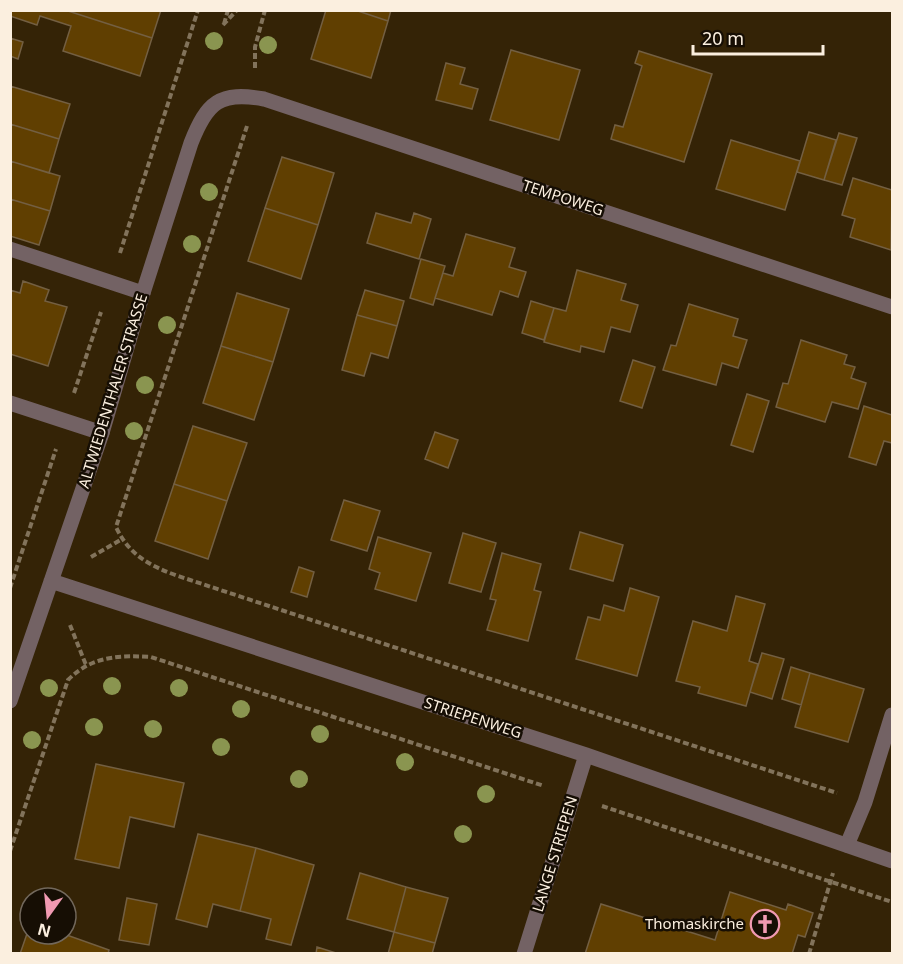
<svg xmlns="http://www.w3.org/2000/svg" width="903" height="964" font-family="'Noto Sans',sans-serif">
<rect width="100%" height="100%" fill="#342306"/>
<path fill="#603f01" stroke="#735f42" stroke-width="1.5" d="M10,10h55l87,28 -12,38 -77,-25 8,-25 -31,-10 -3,9 -27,-9z
M65,10h96l-9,28z
M326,10h29l33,11 -17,57 -60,-19z
M355,10h36l-3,11z
M10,38l13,4 -5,17 -8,-3z
M511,50l69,20 -21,70 -69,-20z
M639,51l73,23 -28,88 -73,-23 4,-14 8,2 19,-61 -7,-3z
M446,63l19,5 -5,16 18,5 -6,20 -36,-9z
M10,86l60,18 -11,35 -49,-15z
M10,124l49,15 -10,34 -39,-12z
M809,132l27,8 -12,40 -27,-8z
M839,133l18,5 -15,47 -18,-5z
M731,140l69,21 -15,49 -69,-21z
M282,157l52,16 -16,52 -53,-17z
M10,161l50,15 -10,35 -40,-12z
M853,178l39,12 -1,60 -41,-13 5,-18 -13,-4z
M10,199l40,12 -11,34 -29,-9z
M265,208l53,17 -17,54 -53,-18z
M376,213l35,10 3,-10 17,6 -12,40 -52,-16z
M466,234l49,14 -6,19 17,5 -8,25 -18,-6 -8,24 -57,-17 8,-25 10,3z
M421,259l24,7 -12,39 -23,-7z
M577,270l49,14 -5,16 17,5 -8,27 -19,-5 -7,25 -23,-6 -1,6 -36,-10 10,-34 12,3z
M23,281l26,9 -4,11 22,6 -19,59 -38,-12v-64l10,3z
M365,290l39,11 -7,25 -40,-11z
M237,293l52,16 -16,53 -52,-16z
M531,301l23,7 -10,32 -22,-7z
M689,304l49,15 -5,17 14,4 -9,28 -16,-5 -6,22 -53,-15 8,-25 5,1z
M357,315l40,11 -9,32 -17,-5 -7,23 -22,-6z
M801,340l46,15 -3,9 11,3 -4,11 15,5 -8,26 -26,-7 -7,20 -49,-15 7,-24 5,1z
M221,346l52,16 -19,58 -51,-17z
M633,360l22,7 -13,41 -22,-7z
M747,394l22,7 -16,51 -22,-7z
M864,406l28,9v28l-8,-2 -8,24 -27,-8z
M193,426l54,17 -20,58 -53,-17z
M435,432l23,8 -10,28 -23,-9z
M174,484l53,17 -19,58 -53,-18z
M344,500l36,11 -13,40 -36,-11z
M580,532l43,13 -10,36 -43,-12z
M463,533l33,10 -15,49 -32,-9z
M378,537l53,16 -15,48 -41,-12 5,-16 -11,-4z
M502,553l39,11 -7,26 7,2 -13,49 -41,-11 9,-30 -6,-1z
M299,567l15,5 -7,25 -16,-5z
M630,588l29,9 -22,79 -61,-17 12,-42 12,3 4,-15 20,6z
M736,596l29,8 -16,57 9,3 -12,42 -48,-13 2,-6 -24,-6 17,-60 34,10z
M762,653l22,6 -12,40 -22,-7z
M791,667l19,6 -9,32 -19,-6z
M810,673l54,16 -16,53 -53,-15z
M96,764l88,19 -10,44 -44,-10 -11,51 -44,-9z
M198,834l58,14 -16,63 -27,-7 -6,23 -31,-8z
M256,848l58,17 -23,80 -25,-6 5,-20 -31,-8z
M360,873l46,14 -12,45 -47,-13z
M406,887l42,11 -13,45 -41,-11z
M730,892l56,18 2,-6 25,9 -8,24 -7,-2 -6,19h-207l16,-50 114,36z
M127,898l30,6 -8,41 -30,-5z
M30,925v9h34l45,16 -1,4h-88z
M394,932l41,11 -3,11h-44z
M317,947l22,7h-23z"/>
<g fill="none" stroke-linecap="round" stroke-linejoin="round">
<path stroke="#82735b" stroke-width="4" stroke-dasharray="6 3" stroke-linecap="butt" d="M224,24l4,-14
M223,25l14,-15
M255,68v-21l10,-37
M247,126l-131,401c13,28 34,39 62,49l659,217
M120,253l78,-243
M74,393l27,-81
M91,557l31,-18
M10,588l46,-139
M70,625l16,40
M602,806l290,96
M10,851l58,-171c23,-24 52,-25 83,-23l393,129
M809,954l24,-81"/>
<path stroke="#736264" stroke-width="15" d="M10,249l133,44
M10,403l92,30
M847,845l18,-43 27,-87"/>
<path stroke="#736264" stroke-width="15" d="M51,581l535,174 306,106
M10,701l92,-268 41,-140 48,-150c16,-41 29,-52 73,-44l628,208
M524,954l62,-199"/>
</g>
<g fill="#8a9550">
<circle cx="214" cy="41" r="9"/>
<circle cx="268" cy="45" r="9"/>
<circle cx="209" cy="192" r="9"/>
<circle cx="192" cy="244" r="9"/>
<circle cx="167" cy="325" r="9"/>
<circle cx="145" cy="385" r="9"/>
<circle cx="134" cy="431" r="9"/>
<circle cx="112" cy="686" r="9"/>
<circle cx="49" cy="688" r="9"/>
<circle cx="179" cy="688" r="9"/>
<circle cx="241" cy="709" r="9"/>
<circle cx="94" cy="727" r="9"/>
<circle cx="153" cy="729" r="9"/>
<circle cx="320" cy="734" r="9"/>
<circle cx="32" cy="740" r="9"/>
<circle cx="221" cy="747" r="9"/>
<circle cx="405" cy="762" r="9"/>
<circle cx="299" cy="779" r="9"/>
<circle cx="486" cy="794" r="9"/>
<circle cx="463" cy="834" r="9"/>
</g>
<defs>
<g id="church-ring" transform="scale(1.5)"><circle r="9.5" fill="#160e04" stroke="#f19ab2" stroke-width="1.5"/><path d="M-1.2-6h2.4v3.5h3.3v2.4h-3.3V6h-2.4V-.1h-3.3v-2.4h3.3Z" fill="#f19ab2"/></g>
</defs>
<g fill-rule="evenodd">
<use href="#church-ring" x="765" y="924"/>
</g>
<g text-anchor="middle" stroke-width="5" stroke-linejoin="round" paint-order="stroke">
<g font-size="15" fill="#fbefdf" stroke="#160e04">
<text transform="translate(563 198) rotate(18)" y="5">TEMPOWEG</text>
<text transform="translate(113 391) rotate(-73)" y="5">ALTWIEDENTHALER STRASSE</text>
<text transform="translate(473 718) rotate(18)" y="5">STRIEPENWEG</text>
<text transform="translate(555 854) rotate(-73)" y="5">LANGE STRIEPEN</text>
</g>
<g font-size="15" fill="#fbefdf" stroke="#160e04" text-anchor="end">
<text x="744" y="929">Thomaskirche</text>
</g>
</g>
<rect width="903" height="964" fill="none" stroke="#fbefdf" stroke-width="24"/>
<g transform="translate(48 916) rotate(195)"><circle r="28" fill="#160e04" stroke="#72685c" stroke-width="1.5"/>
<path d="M0-4.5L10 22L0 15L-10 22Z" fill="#f19ab2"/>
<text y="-9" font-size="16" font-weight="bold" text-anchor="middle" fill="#fbefdf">N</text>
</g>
<path d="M693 45v9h130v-9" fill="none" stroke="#fbefdf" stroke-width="3"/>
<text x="702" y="45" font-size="18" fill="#fbefdf" stroke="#160e04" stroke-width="4.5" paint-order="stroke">20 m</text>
</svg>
